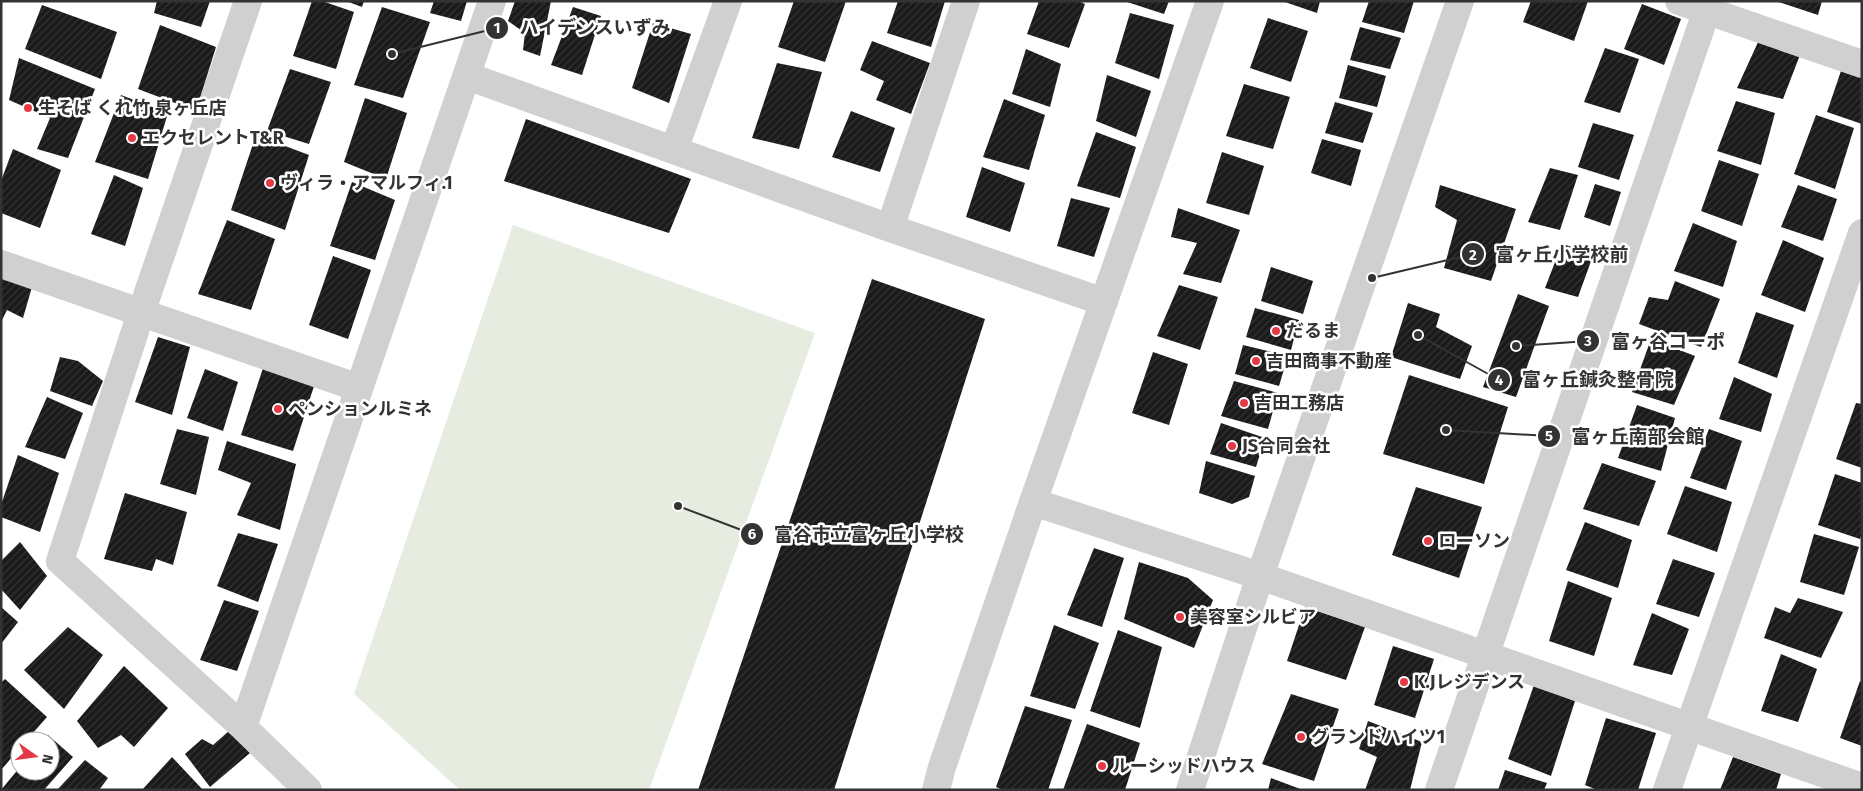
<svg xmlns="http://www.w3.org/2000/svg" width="1863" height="791" font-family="'Fira Sans','Noto Sans JP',sans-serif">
<defs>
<pattern id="building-hatch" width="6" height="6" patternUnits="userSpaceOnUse" patternTransform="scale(1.25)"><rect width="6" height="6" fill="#1a1a1a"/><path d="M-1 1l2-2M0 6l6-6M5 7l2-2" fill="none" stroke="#333"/></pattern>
</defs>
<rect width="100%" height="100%" fill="#fff"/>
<path fill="#e6ecdf" d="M513,225l302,108 -166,457h-189l-106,-96z"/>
<path fill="url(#building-hatch)" d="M157,1h53l-9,26 -47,-14z
M312,1h10l32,11 -18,57 -43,-13z
M346,1h18l-2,6z
M434,1h33l-6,20 -31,-8z
M515,1h36l-11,55 -17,-6 2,-17 -17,-12z
M794,1h52l-21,61 -47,-15z
M898,1h47l-14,46 -44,-14z
M1039,1h39l7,3 -16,44 -42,-14z
M1124,1h45l-5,13z
M1282,1h38l-3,12z
M1369,1h45l-10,32 -42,-11z
M1531,1h57l-14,40 -51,-19z
M1776,1h46l-4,14z
M1642,4l39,15 -17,46 -40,-16z
M42,5l75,27 -16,47 -76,-30z
M382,7l48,15 -27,76 -49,-13z
M573,7l28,9 -19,59 -31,-10z
M1130,13l44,12 -15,54 -44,-16z
M1268,18l40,13 -17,51 -41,-14z
M653,23l38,11 -22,69 -37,-15z
M160,25l56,22 -20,64 -58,-22z
M1360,27l41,11 -11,31 -40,-9z
M1759,40l41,15 -17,44 -46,-11z
M872,41l58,22 -19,51 -35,-14 8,-19 -24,-11z
M1605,48l34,11 -19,54 -36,-11z
M1026,49l35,15 -11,43 -38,-13z
M19,58l76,31 -27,69 -31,-9 13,-31 -41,-18z
M777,63l45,9 -23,77 -47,-11z
M1348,65l38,11 -9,31 -38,-9z
M1842,68l20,6v50l-35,-12z
M290,69l41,13 -22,62 -42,-13z
M1107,75l44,16 -15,46 -40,-16z
M1244,84l46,13 -17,52 -47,-13z
M121,95l47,18 -20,66 -53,-17z
M365,98l42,15 -21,66 -42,-17z
M1004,99l41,16 -16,55 -46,-13z
M1736,101l39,12 -14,52 -44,-14z
M1335,102l38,11 -10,30 -38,-10z
M851,111l44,17 -15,44 -48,-15z
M1816,115l38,13 -19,61 -41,-15z
M526,119l165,60 -22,54 -165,-52z
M1593,123l41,12 -15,45 -41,-13z
M1096,132l40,15 -16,51 -43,-12z
M256,135l53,20 -24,75 -54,-20z
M1322,139l39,11 -10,36 -40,-13z
M13,149l48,21 -21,58 -39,-15v-32z
M1222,152l42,14 -15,49 -43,-12z
M1719,160l40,14 -17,52 -41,-15z
M982,167l43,16 -15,49 -44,-15z
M1550,168l28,7 -18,55 -32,-8z
M114,175l29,13 -18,58 -34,-12z
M352,182l43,18 -20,60 -45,-14z
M1595,184l26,8 -11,34 -26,-9z
M1440,185l76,24 -25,72 -47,-13 13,-48 -22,-13z
M1798,185l39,14 -14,42 -42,-14z
M1071,198l39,10 -16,49 -37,-11z
M1178,208l62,22 -19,53 -38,-9 14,-31 -26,-6z
M227,220l48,19 -24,71 -53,-16z
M1693,223l44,18 -14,46 -49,-16z
M1783,240l41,18 -19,54 -44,-17z
M1562,244l32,9 -16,44 -33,-9z
M333,256l38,14 -23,69 -39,-14z
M1271,267l42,14 -10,33 -42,-13z
M1,277l31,10 -9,31 -16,-8 -6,12z
M872,279l113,40 -151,471h-136z
M1675,281l45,18 -19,48 -62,-23 10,-27 19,3z
M1179,285l39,12 -18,53 -43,-14z
M1518,294l31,12 -33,91 -33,-10z
M1408,303l32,11 -4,13 36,19 -12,33 -69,-22z
M1255,308l44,12 -8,30 -45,-13z
M1756,312l38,13 -17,53 -39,-15z
M158,337l32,10 -18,68 -37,-13z
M1651,339l44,17 -21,49 -42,-13z
M1243,345l45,11 -9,30 -44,-12z
M1153,352l35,12 -19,61 -37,-12z
M60,357l18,4 25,20 -11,25 -42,-15z
M263,368l52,15 -22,68 -52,-16z
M205,369l33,13 -15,49 -36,-13z
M1409,375l99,32 -24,77 -101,-30z
M1734,377l38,17 -11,38 -42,-13z
M1234,381l44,12 -10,36 -47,-13z
M47,397l36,16 -18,46 -40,-12z
M1856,403l6,1v64l-26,-9z
M1637,405l38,13 -14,53 -43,-13z
M1221,423l44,15 -9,29 -46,-13z
M177,429l32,8 -13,58 -36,-11z
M1709,429l33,12 -16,49 -36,-12z
M227,441l69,23 -16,66 -43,-15 14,-32 -33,-13z
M18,455l41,18 -19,59 -39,-15v-12z
M1206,461l49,15 -6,21 -17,7 -33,-11z
M1602,463l54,18 -17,45 -56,-17z
M1835,474l27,9v50l-2,6 -42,-14z
M1685,486l47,16 -15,50 -50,-18z
M1416,487l66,20 -23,71 -67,-23z
M125,493l62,19 -14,53 -17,-6 -4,12 -48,-12z
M1585,522l47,18 -14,48 -52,-18z
M238,533l40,11 -20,58 -41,-16z
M1814,534l45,13 -15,48 -44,-13z
M20,542l27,34 -27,34 -19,-21v-28z
M1094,548l30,10 -22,69 -35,-12z
M1673,559l42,14 -16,44 -43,-13z
M1139,562l49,16 25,22 -19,48 -70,-29z
M1568,581l44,17 -18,58 -45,-15z
M1798,598l45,14 -22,46 -57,-20 11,-31 15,6z
M224,600l35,11 -22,60 -37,-11z
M1,607l17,15 -17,22z
M1305,607l60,20 -19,53 -59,-19z
M1652,613l37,16 -17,46 -39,-10z
M1054,625l45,18 -24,66 -45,-13z
M68,627l35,28 -39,54 -40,-39z
M1118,630l44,17 -22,81 -50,-17z
M1393,646l41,13 -19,59 -41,-13z
M1781,654l36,15 -19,53 -37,-11z
M124,666l44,42 -34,39 -13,-12 -23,13 -21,-27z
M5,679l42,38 -21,24h-6v7l-19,22v-87z
M1860,681l2,1v64l-22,-8z
M1534,685l41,16 -24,75 -43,-17z
M1291,694l48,15 -25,72 -52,-17z
M1025,706l47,14 -24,70h-45l-7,-3z
M1606,718l50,15 -18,57h-41l-12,-5z
M1368,721l54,21 -12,48h-45l12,-33 -18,-8z
M1087,724l53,19 -15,47h-62z
M230,730l20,23 -40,34 -25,-33 17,-15 11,6z
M48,735l25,22 -29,33h-43l19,-23v4h30v-30h-7z
M172,757l31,33h-61z
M1733,757l48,17 -5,16h-56z
M85,760l23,18 -9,12h-42z
M1505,770l42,13 -3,7h-46z
M1271,778l32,12h-35z"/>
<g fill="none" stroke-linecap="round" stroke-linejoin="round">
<path stroke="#d0d0d0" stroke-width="28" d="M1679,1l183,63
M467,76l423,152 214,74
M674,150l54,-149
M890,228l76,-227
M243,727l-183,-166 81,-248 107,-312
M308,790l-65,-63 249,-726
M936,790l6,-23 91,-265 177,-501
M1439,790l271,-789
M1667,790l195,-557"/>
<path stroke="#d0d0d0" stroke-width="28" d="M1,264l358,124
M1033,502l227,74 602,211
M1190,790l70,-214 200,-575"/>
</g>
<g fill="#e63946" stroke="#fff" stroke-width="2">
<circle cx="28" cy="108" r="5"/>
<circle cx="132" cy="138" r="5"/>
<circle cx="270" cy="183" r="5"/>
<circle cx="1276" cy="331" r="5"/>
<circle cx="1256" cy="361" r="5"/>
<circle cx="1244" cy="403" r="5"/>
<circle cx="278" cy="409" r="5"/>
<circle cx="1232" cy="446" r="5"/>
<circle cx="1428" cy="541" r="5"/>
<circle cx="1180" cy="617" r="5"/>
<circle cx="1404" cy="682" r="5"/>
<circle cx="1301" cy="737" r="5"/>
<circle cx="1102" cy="766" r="5"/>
</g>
<g text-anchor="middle" stroke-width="5" stroke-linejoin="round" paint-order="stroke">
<g font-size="18" font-weight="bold" fill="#333" stroke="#fff" text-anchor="start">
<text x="38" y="114">生そば くれ竹 泉ヶ丘店</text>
<text x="142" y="144">エクセレントT&amp;R</text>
<text x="280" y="189">ヴィラ・アマルフィ.1</text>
<text x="1286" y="337">だるま</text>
<text x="1266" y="367">吉田商事不動産</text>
<text x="1254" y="409">吉田工務店</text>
<text x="288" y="415">ペンションルミネ</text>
<text x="1242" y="452">JS合同会社</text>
<text x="1438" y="547">ローソン</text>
<text x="1190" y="623">美容室シルビア</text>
<text x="1414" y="688">K.Jレジデンス</text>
<text x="1311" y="743">グランドハイツ1</text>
<text x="1112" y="772">ルーシッドハウス</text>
</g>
</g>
<path fill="none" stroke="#333" stroke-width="2" d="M392 54L497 28M1372 278L1473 254M1516 346L1588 341M1418 335L1499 380M1446 430L1549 436M678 506L752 534"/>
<g fill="#333" stroke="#fff" stroke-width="2">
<circle cx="392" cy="54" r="5"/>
<circle cx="1372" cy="278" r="5"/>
<circle cx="1516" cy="346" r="5"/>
<circle cx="1418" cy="335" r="5"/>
<circle cx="1446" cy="430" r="5"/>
<circle cx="678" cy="506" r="5"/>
<circle cx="497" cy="28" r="12"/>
<circle cx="1473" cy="254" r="12"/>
<circle cx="1588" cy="341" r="12"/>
<circle cx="1499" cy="380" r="12"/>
<circle cx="1549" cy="436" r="12"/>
<circle cx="752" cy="534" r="12"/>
</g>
<g font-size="15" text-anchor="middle" font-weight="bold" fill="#fff">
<text x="497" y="33">1</text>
<text x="1473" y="260">2</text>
<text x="1588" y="346">3</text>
<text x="1499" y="385">4</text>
<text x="1549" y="441">5</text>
<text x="752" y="539">6</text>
</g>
<g font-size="19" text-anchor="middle" font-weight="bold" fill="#333" stroke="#fff" stroke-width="5" stroke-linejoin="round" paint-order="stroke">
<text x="595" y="34">ハイデンスいずみ</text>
<text x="1562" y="261">富ヶ丘小学校前</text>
<text x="1668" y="348">富ヶ谷コーポ</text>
<text x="1598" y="386">富ヶ丘鍼灸整骨院</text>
<text x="1638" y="443">富ヶ丘南部会館</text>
<text x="869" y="541">富谷市立富ヶ丘小学校</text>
</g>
<rect width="1863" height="791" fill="none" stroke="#333333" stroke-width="5"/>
<g transform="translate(35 756) rotate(104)"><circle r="24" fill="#ffffff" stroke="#adadad"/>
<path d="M0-4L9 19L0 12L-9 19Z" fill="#e63946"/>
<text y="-8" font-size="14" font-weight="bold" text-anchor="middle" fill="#333333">N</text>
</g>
</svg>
